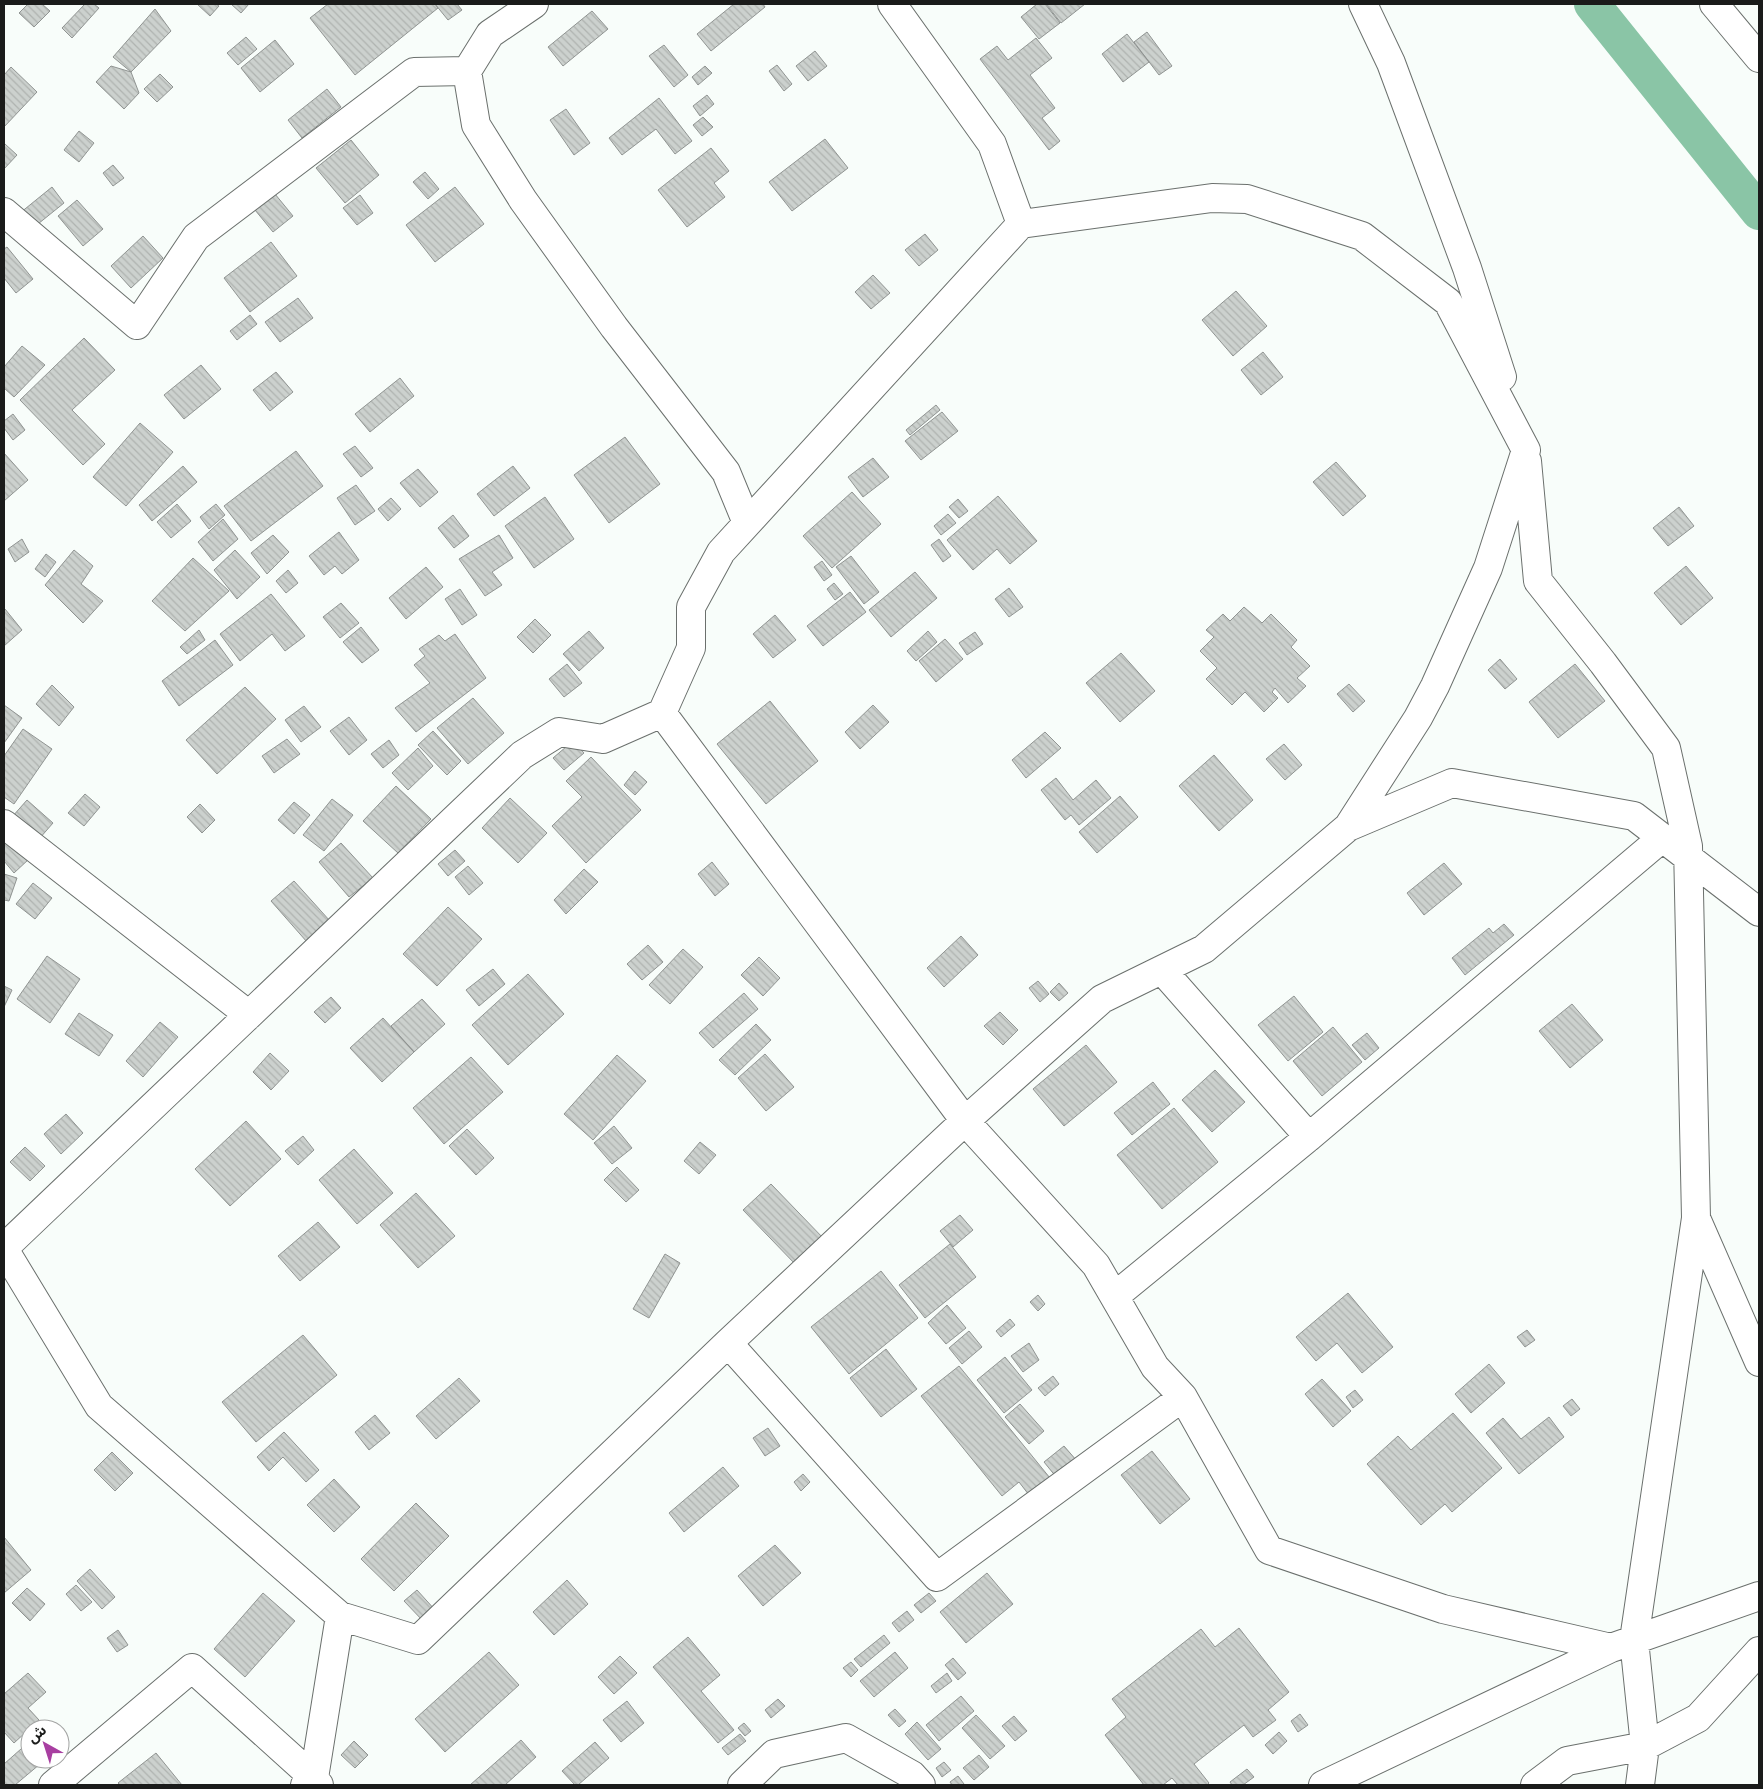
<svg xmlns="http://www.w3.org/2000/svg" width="1763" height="1789" font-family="Helvetica,'Noto Sans Arabic',sans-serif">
<defs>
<pattern id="building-back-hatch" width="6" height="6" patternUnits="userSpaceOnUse" patternTransform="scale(1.25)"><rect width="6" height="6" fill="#ccd1ce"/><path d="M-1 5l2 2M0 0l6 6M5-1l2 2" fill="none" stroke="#afb3b0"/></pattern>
</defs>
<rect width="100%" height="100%" fill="#f8fdfa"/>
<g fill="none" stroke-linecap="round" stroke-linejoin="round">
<path stroke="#8ac5a6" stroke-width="36" d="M1592,4l167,208"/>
</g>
<path fill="url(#building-back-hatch)" stroke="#909492" d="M28,4h14l8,7 -16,16 -15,-14z
M85,4h9l5,4 -27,30 -10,-10z
M197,4h19l3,2 -9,10z
M231,4h18l-8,9z
M328,4h107l3,4 -83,67 -45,-57z
M435,4h22l5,6 -14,10z
M734,4h29l2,3 -54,44 -14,-17z
M1037,4h8l15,19 -21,16 -18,-22z
M1046,4h39l-24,19z
M155,9l16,22 -40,41 -18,-15z
M592,11l16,18 -45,37 -15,-19z
M1147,32l25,34 -13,9 -25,-33z
M1127,34l22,28 -26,20 -21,-28z
M246,37l11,12 -19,16 -11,-12z
M1036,38l16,20 -22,17 25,33 -13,10 18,23 -11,9 -69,-91 17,-13 11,14z
M275,40l19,24 -34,28 -19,-24z
M664,45l24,30 -14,12 -25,-31z
M815,51l12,15 -19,15 -12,-15z
M777,65l15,19 -8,7 -15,-20z
M111,66l20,6 8,21 -15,16 -28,-27z
M705,66l7,7 -14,12 -6,-8z
M11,67l26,25 -33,35v-52z
M160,74l13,13 -16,15 -13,-13z
M327,89l14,18 -39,31 -14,-18z
M707,95l7,9 -14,12 -7,-10z
M659,98l33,43 -17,13 -19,-25 -34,26 -13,-17z
M566,109l24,34 -16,12 -24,-35z
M703,117l10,10 -11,9 -9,-11z
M79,131l15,12 -15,19 -15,-12z
M825,139l23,29 -56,43 -23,-29z
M351,140l28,35 -34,28 -29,-35z
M5,144l12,11 -13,14v-24z
M711,148l18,23 -15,12 11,14 -38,30 -29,-37z
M113,165l11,13 -11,8 -10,-13z
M425,172l14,17 -11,10 -15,-17z
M52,187l12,16 -31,25 -13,-15z
M455,187l29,37 -49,38 -29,-37z
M275,194l18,22 -20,16 -18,-22z
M360,195l13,18 -16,12 -14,-17z
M77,200l26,29 -20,17 -25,-30z
M925,234l13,16 -19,16 -14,-16z
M143,236l20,22 -32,30 -20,-22z
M271,242l26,34 -47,36 -26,-34z
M7,247l26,32 -17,14 -12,-15v-29z
M873,275l17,18 -19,16 -16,-17z
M1236,291l31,35 -34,30 -31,-36z
M298,298l15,20 -33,24 -15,-20z
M250,315l7,9 -20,16 -7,-9z
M84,338l31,32 -43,40 33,34 -22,21 -63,-65z
M22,346l23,19 -31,32 -10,-9v-21z
M1263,352l20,25 -22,18 -20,-25z
M201,365l20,24 -37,30 -20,-24z
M276,372l17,20 -23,19 -17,-21z
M400,378l14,18 -44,36 -15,-18z
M936,405l4,5 -30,25 -4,-5z
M942,412l16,19 -37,29 -16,-19z
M13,414l12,16 -12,10 -9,-12v-7z
M140,423l33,29 -47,54 -33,-29z
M625,437l35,47 -51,39 -35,-48z
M355,446l18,22 -12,9 -18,-23z
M296,451l27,35 -72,55 -27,-35z
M4,453l24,27 -24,21z
M873,458l16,19 -26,20 -15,-20z
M1336,462l30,34 -23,20 -30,-34z
M183,466l14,16 -45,39 -13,-16z
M513,466l17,22 -36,28 -17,-22z
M418,469l20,23 -18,15 -20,-24z
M356,485l19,26 -20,14 -18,-27z
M852,492l29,32 -49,44 -29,-32z
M998,496l39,45 -27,23 -13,-15 -24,21 -26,-30z
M545,497l29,42 -40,29 -29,-42z
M391,498l10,11 -13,12 -10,-12z
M958,499l10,12 -9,7 -10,-11z
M177,504l14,17 -20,17 -14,-16z
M216,504l9,11 -16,14 -9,-12z
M1679,507l15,19 -26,20 -15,-18z
M948,514l8,9 -15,12 -7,-9z
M453,515l16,21 -15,12 -16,-20z
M223,519l15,20 -25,22 -15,-19z
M339,532l20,28 -17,14 -7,-8 -11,9 -15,-19z
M273,535l16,17 -22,22 -16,-21z
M499,535l14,23 -21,14 10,13 -17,11 -26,-37z
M22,539l7,13 -14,10 -7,-13z
M939,539l12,17 -8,6 -12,-17z
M74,550l19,16 -12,18 22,17 -20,22 -38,-38z
M235,550l25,27 -23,22 -23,-29z
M46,554l10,8 -11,15 -10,-8z
M851,556l28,36 -15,12 -28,-37z
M193,558l36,33 -44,40 -33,-30z
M822,561l10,14 -8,6 -10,-14z
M1686,566l27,32 -32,27 -27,-32z
M426,567l17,20 -37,32 -17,-21z
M288,570l10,13 -12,10 -10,-12z
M915,572l22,26 -46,39 -22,-27z
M834,583l9,11 -8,6 -8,-11z
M1009,588l14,19 -14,10 -14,-18z
M460,589l17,26 -15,10 -17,-26z
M850,592l16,20 -43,34 -16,-20z
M271,594l34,42 -20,15 -13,-17 -32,27 -20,-27z
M341,603l18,20 -19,15 -17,-21z
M1244,607l18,16 9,-9 26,26 -6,7 19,19 -13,12 9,8 -18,17 -13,-15 -3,4 6,6 -14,14 -19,-20 -13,13 -26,-26 11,-11 -17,-17 14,-14 -8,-7 17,-16 7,7z
M5,609l17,21 -18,16v-36z
M775,615l21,25 -23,18 -20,-24z
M535,619l16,16 -18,18 -16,-16z
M361,627l18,23 -17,13 -19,-21z
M199,630l6,10 -18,14 -7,-7z
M589,631l15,17 -25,23 -16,-17z
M928,631l9,11 -21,19 -9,-10z
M975,632l8,12 -16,11 -8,-12z
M455,634l31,44 -70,54 -21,-24 35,-25 -16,-18 11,-9 -6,-7 20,-14 6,6z
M945,639l18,20 -27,23 -17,-21z
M215,640l18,25 -54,41 -17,-25z
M1121,653l34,38 -35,31 -34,-39z
M1500,659l17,20 -12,10 -17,-19z
M567,664l15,19 -18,14 -15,-18z
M1575,664l30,37 -47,37 -29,-36z
M1349,684l16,17 -12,11 -16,-18z
M52,685l22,22 -15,19 -23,-22z
M245,687l31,32 -59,55 -31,-34z
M473,698l31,35 -36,31 -31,-36z
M770,701l48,60 -52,43 -49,-60z
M4,705l18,13 -18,25z
M873,705l16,17 -29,27 -15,-17z
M304,706l17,21 -20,15 -16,-22z
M349,717l18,23 -18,15 -19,-24z
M23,729l29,20 -38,55 -10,-7v-41z
M433,731l28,30 -14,14 -29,-30z
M1045,732l16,16 -35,30 -14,-18z
M287,739l13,15 -26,19 -12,-17z
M389,740l10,15 -16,13 -12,-14z
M573,741l11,12 -20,17 -11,-12z
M1284,744l18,21 -17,15 -19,-21z
M418,748l15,18 -25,24 -16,-17z
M1214,755l39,45 -34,31 -40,-45z
M591,757l50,53 -55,53 -34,-37 30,-29 -16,-16z
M635,771l12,11 -12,13 -11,-10z
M1056,778l17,22 23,-20 15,18 -32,27 -8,-10 -6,5 -24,-30z
M396,786l35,33 -33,34 -35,-32z
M85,794l15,13 -16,19 -16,-13z
M1120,796l18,21 -41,36 -18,-21z
M510,798l37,35 -29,30 -36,-35z
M332,799l21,16 -29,36 -21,-16z
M27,800l26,23 -14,16 -27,-22z
M294,802l16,13 -16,19 -16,-14z
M200,804l15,16 -13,13 -15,-16z
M4,837l25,22 -15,14 -10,-12z
M341,843l32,35 -24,19 -30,-35z
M455,850l10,11 -17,15 -10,-12z
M712,862l17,22 -14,12 -17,-22z
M1444,863l18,21 -38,31 -17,-22z
M468,866l15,17 -14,12 -14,-18z
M584,869l14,13 -32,32 -12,-14z
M4,874l13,4 -8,23 -5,-1z
M294,881l36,40 -23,21 -36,-41z
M33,883l19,15 -17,21 -19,-15z
M448,907l34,32 -45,47 -34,-32z
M1504,924l10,11 -49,40 -13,-17 37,-30 4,5z
M961,936l17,19 -34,32 -17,-19z
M648,945l15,17 -21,18 -15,-16z
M683,949l20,18 -33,37 -21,-19z
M47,956l33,23 -30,44 -33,-24z
M759,957l21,21 -17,18 -22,-21z
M493,969l12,15 -26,22 -13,-16z
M528,974l36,40 -56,51 -36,-40z
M1038,981l11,13 -9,8 -11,-14z
M1059,983l9,10 -9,8 -9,-9z
M4,986l8,4 -8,17z
M744,993l14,16 -45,39 -14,-15z
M1294,996l29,36 -35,29 -30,-36z
M331,997l10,11 -16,15 -11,-11z
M422,999l23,25 -31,28 -23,-26z
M1572,1004l31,36 -33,28 -31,-37z
M1000,1012l18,18 -15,15 -19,-19z
M79,1013l34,22 -14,21 -34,-22z
M383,1018l31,34 -32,30 -32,-34z
M160,1022l18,15 -35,40 -17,-16z
M756,1024l15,16 -36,35 -16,-15z
M1333,1027l29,35 -40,34 -29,-35z
M1367,1033l12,15 -14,12 -13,-15z
M1086,1045l31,37 -53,44 -31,-37z
M270,1053l19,18 -18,19 -18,-18z
M765,1054l29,33 -28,24 -28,-33z
M617,1055l29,26 -53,59 -29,-26z
M471,1057l32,35 -59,52 -31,-36z
M1215,1070l30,32 -33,30 -30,-32z
M1153,1082l17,22 -38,31 -18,-22z
M1174,1108l44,54 -56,47 -45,-54z
M66,1114l17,19 -22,21 -17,-20z
M246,1121l35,38 -51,47 -35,-37z
M614,1126l18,22 -20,16 -18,-21z
M467,1129l27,29 -18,17 -27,-29z
M303,1136l11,14 -16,15 -13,-14z
M700,1142l16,13 -17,19 -15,-13z
M25,1147l20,19 -15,15 -20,-19z
M354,1149l39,44 -36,31 -38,-44z
M617,1167l22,23 -13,12 -22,-22z
M771,1184l54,56 -28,26 -54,-56z
M416,1193l39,43 -37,32 -38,-43z
M960,1215l13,15 -20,17 -13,-16z
M318,1222l22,25 -40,34 -22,-25z
M950,1244l26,33 -51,41 -26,-33z
M665,1254l15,9 -31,55 -16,-9z
M881,1271l37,47 -69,56 -38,-47z
M1348,1293l45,54 -31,26 -25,-30 -21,18 -20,-24z
M1038,1295l7,9 -7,7 -8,-9z
M947,1305l19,23 -20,16 -18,-21z
M1010,1319l5,6 -14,12 -5,-6z
M1527,1330l8,10 -10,7 -8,-10z
M969,1331l13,16 -20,17 -13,-16z
M303,1335l34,40 -81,67 -34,-40z
M1029,1343l10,17 -16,12 -12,-16z
M886,1349l31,40 -36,28 -31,-39z
M1005,1357l27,33 -28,23 -27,-33z
M1489,1364l16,19 -34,30 -16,-19z
M959,1366l91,112 -21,17 -10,-13 -17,14 -81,-100z
M1053,1376l6,8 -14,12 -7,-8z
M459,1378l21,23 -44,38 -20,-23z
M1322,1379l29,32 -18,16 -28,-33z
M1355,1390l8,10 -10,8 -7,-11z
M1572,1399l8,10 -9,7 -8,-10z
M1020,1404l24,27 -15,13 -24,-27z
M1453,1413l49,55 -50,44 -7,-8 -24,21 -54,-61 31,-28 13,14z
M375,1415l15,18 -21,17 -14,-18z
M1549,1417l15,20 -45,37 -33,-41 17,-15 18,21z
M768,1428l12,18 -15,10 -12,-18z
M284,1432l35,38 -13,12 -23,-25 -14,14 -12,-14z
M1064,1446l13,15 -20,17 -13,-16z
M1152,1451l38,48 -30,25 -39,-49z
M112,1452l21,21 -18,18 -21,-21z
M723,1467l16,19 -55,46 -15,-19z
M803,1474l7,8 -9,9 -7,-9z
M334,1479l26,28 -26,25 -27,-27z
M416,1503l33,33 -55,55 -33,-32z
M4,1537l27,33 -27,23z
M775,1545l26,28 -38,33 -25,-30z
M90,1569l25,28 -13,12 -25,-28z
M987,1573l26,31 -47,39 -26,-31z
M567,1580l21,24 -34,31 -21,-23z
M76,1585l16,17 -11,9 -15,-17z
M27,1588l18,16 -15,17 -18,-18z
M417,1590l19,21 -12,11 -20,-21z
M263,1593l32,28 -50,56 -31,-28z
M929,1593l7,8 -15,12 -7,-8z
M907,1611l7,9 -15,12 -7,-9z
M1239,1628l50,64 -21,18 8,10 -23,17 -9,-12 -50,39 15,19 -2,2h-29l-6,-7 -9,7h-19l-39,-50 21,-18 -14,-18 89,-70 14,18z
M118,1630l10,15 -11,7 -10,-14z
M884,1635l6,8 -29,24 -7,-8z
M688,1637l32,38 -19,16 33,39 -16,13 -65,-76z
M489,1652l30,33 -74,67 -30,-33z
M895,1652l13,16 -34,29 -14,-16z
M620,1656l17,17 -23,21 -16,-17z
M953,1658l13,15 -8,7 -13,-15z
M851,1662l7,8 -7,7 -8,-9z
M28,1673l18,19 -18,16 11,12 -25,23 -10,-11v-38z
M947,1673l5,8 -16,12 -5,-7z
M961,1696l13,15 -35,30 -13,-16z
M778,1699l7,7 -14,12 -6,-8z
M627,1701l17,22 -23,19 -18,-22z
M895,1709l11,12 -7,6 -11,-12z
M1300,1714l8,11 -10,7 -7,-11z
M976,1715l29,31 -15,13 -28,-31z
M1014,1716l13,15 -12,10 -13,-15z
M917,1722l24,27 -13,11 -23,-26z
M744,1723l7,8 -6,5 -7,-8z
M1279,1732l8,9 -14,13 -8,-9z
M740,1734l6,7 -18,14 -6,-7z
M521,1740l15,17 -31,28h-35z
M30,1741v18h16l-31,26h-11v-21z
M354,1741l14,14 -13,13 -14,-13z
M595,1742l14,16 -31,27h-3l-13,-14z
M156,1753l26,32h-62l-2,-2z
M979,1755l10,12 -15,13 -11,-12z
M944,1762l7,8 -9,7 -6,-9z
M1247,1769l7,8 -11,8h-11l-2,-3z
M958,1776l6,8 -1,1h-11l-2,-3z"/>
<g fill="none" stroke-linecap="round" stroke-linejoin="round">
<g stroke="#6b706d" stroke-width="30">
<path id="minor" d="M534,4l-44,30 -23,37 9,54 47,75 91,127 112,145 21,51
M892,4l100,140 29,80
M1363,4l28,59 76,205 35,109
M4,212l133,113 59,-88 218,-165 53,-1
M1527,461l11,120 65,82 63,85 22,98 8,372 63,144
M662,713l303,408 131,144 59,102 28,30 86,153 174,59 168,39 148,-52
M4,824l245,191
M1348,827l104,-44 182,33 125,96
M1162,970l147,167
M4,1248l518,-493 37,-23 44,7 59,-26 29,-65v-41l30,-55 300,-328 191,-26 35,1 115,37 86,66 78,148 -38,118 -53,118 -17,32 -70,109 -144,122 -102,50 -137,122 -237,222 -310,297 -78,-24 -241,-210 -95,-157
M1115,1296l194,-159 353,-299
M728,1343l209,234 246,-180
M53,1785l139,-117 122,110 5,7
M305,1785l9,-7 26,-162
M742,1785l32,-31 72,-16 66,37 9,10
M1323,1785l288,-137
M1535,1785l32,-24 78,-15 53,-28 61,-67
M1640,1785l5,-39 -11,-106 62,-422"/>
</g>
<g stroke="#6b706d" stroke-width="30">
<path id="major" d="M1714,4l45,54"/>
</g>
<use href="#minor" stroke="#fff" stroke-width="28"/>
<use href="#major" stroke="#fff" stroke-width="28"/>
</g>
<rect width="1763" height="1789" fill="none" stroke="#1a1b1a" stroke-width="10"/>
<g transform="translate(45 1744) rotate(321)"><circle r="24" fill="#ffffff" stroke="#a3a4a3"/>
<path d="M0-4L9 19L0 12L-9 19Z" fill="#a83fa1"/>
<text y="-8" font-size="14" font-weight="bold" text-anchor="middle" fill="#1a1b1a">ش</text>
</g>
</svg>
